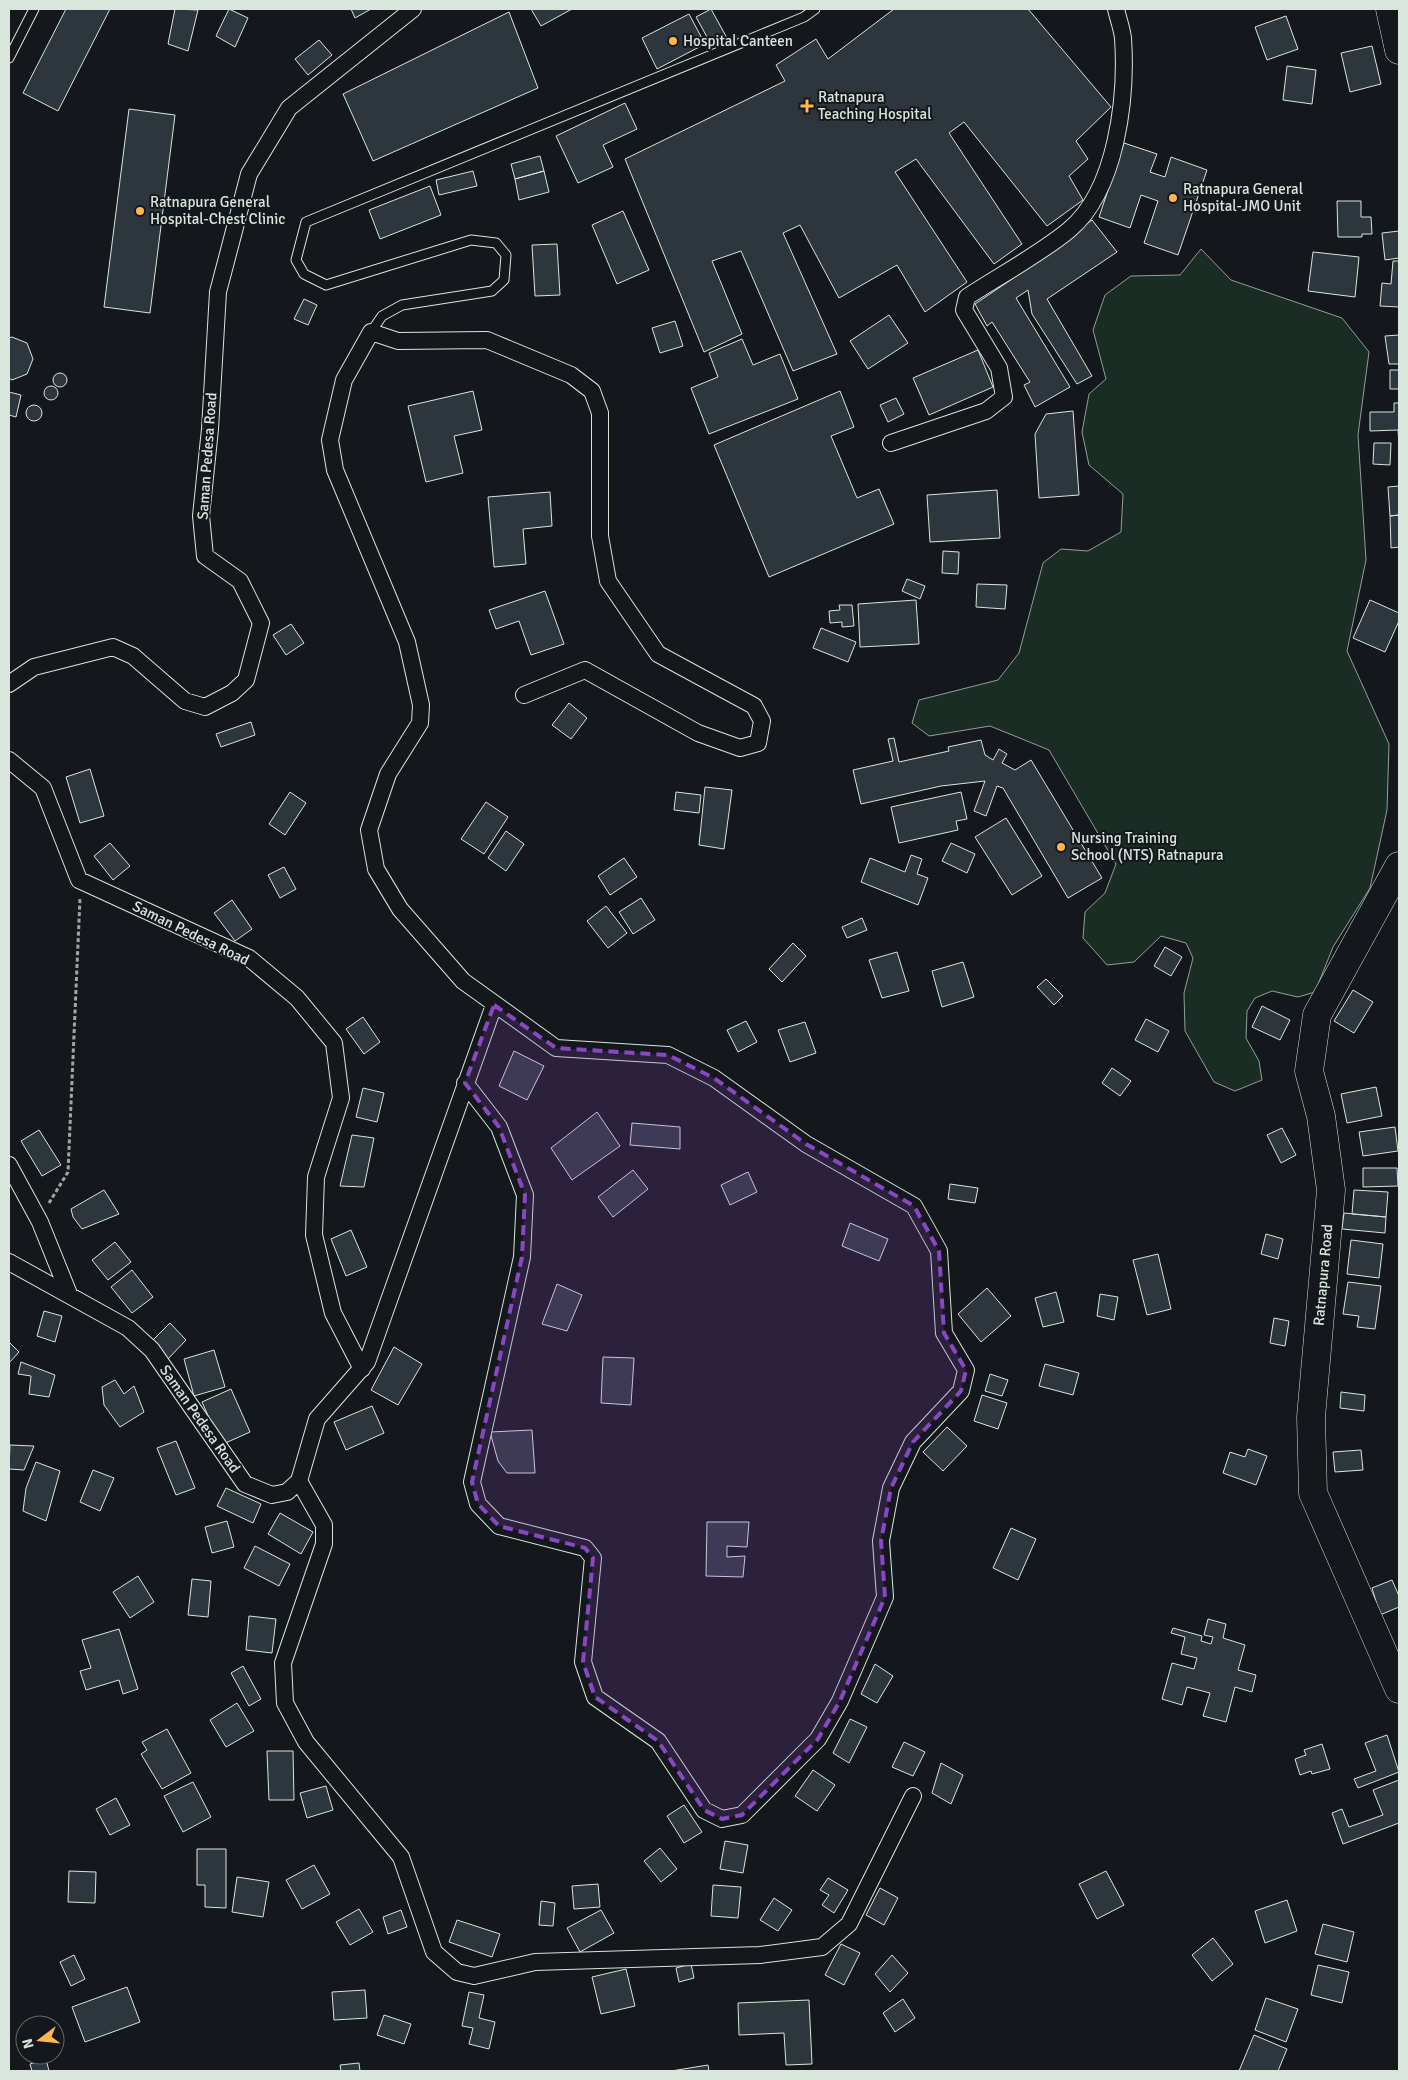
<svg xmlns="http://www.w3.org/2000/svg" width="1408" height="2080" font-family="Signika,sans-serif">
<rect width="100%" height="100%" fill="#14181c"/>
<path fill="#1a2d24" stroke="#939e99" d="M1201,249l30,31 111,38 27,34 -11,83 8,125 -19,91 42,93 -2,66 -17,78 -37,59 -18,45 -17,5 -26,-6 -17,7 -8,13 -1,27 13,23 3,19 -27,11 -21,-9 -29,-51 -1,-38 9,-35 -7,-15 -25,-7 -27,26 -27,3 -24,-27 2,-26 20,-19 11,-29 -67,-114 -59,-24 -61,10 -17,-13 7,-23 79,-20 21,-27 24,-90 18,-14 27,2 33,-19 2,-38 -34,-29 -7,-33 7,-38 17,-15 -13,-49 12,-35 26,-19 49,-1z"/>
<path fill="#2c363c" stroke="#d8e6dc" d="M66,9h44l-52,102 -35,-18z
M175,9l23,1 -10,41 -20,-7z
M229,9l19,9 -13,29 -19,-11z
M351,9h20l-16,9z
M531,9h41l-31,17z
M711,9l16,29 -15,8 -16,-29z
M894,9h134l83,98 -35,34 12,18 -19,17 14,24 -36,26 -83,-104 -15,11 73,111 -28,20 -78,-105 -21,13 72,110 -42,30 -28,-47 -58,33 -39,-73 -17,8 54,121 -44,17 -52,-120 -29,10 30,73 -38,18 -79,-193 160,-78 -9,-16 40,-26 12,20z
M509,12l29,76 -165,73 -30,-67z
M689,14l16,30 -48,25 -15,-31z
M1286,16l12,33 -31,11 -12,-33z
M319,40l13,15 -24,20 -13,-16z
M1372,46l9,38 -31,8 -9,-39z
M1287,66l29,4 -4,34 -29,-4z
M625,103l12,26 -34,16 10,22 -35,16 -22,-47z
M129,109l46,6 -25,198 -46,-6z
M1124,143l33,11 -7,18 15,5 6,-20 36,13 -29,85 -34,-12 14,-42 -17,-6 -11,33 -31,-11z
M540,156l4,15 -29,8 -4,-15z
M473,171l4,15 -38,9 -3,-15z
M544,171l5,21 -30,8 -4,-21z
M430,186l11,29 -61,24 -11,-29z
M1337,201h24v16h10l1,17h-10v3h-24z
M623,211l26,59 -32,14 -25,-59z
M1092,220l25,32 -70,47 45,77 -15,8 -45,-70 -4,-24 -12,8 54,89 -35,20 -11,-22 6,-3 -38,-60 -5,4 -12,-22 49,-33z
M1399,231v27l-14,2 -3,-27z
M557,244l3,51 -25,1 -3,-51z
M1313,252l46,5 -4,40 -47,-6z
M1393,261h6v46l-19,-1 2,-23 9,1z
M304,299l13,6 -9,20 -14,-6z
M889,315l19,28 -40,26 -18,-28z
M675,321l8,25 -23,7 -8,-25z
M1399,335v29h-10l-4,-28z
M12,337l15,6 6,16 -6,15 -15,6 -3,-2v-40z
M742,339l11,26 27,-11 18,45 -89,35 -18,-46 27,-11 -9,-24z
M978,350l15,37 -64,28 -16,-37z
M1390,370h9v19h-9z
M53 380a7 7 0 1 1 14 0a7 7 0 1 1-14 0Z
M44 393a7 7 0 1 1 14 0a7 7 0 1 1-14 0Z
M473,391l9,39 -28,6 9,37 -37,9 -18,-76z
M840,391l14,36 -23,9 26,62 22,-9 15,35 -125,53 -55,-132z
M9,392l12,3 -5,22 -7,-2z
M896,398l8,16 -16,8 -8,-17z
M1394,403h5v41l-1,-14 -28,1v-19h24z
M26 413a8 8 0 1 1 16 0a8 8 0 1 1-16 0Z
M1073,411l6,84 -40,3 -4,-64 11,-20z
M1374,443h17l-1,22 -17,-1z
M1399,486v29l-9,1 -2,-29z
M997,490l3,48 -70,4 -3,-47z
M550,492l2,34 -29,3 3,35 -32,3 -6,-70z
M1399,515v32l-8,1 -1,-32z
M943,551l16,1 -1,22 -16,-1z
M907,579l18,7 -5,13 -18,-8z
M977,584l30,1 -2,24 -29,-2z
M545,591l19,53 -33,11 -12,-34 -23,8 -7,-19z
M916,600l3,44 -59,3 -2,-43z
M1370,600l29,13v8l-14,31 -32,-14z
M839,605h13l2,21 -12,1v-5l-12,1 -1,-12 11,-1z
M291,624l13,19 -18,12 -13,-20z
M821,628l35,14 -8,20 -35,-14z
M569,703l18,15 -16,21 -19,-14z
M251,722l4,13 -34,12 -5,-13z
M894,738l5,24 50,-11 -1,-4 33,-7 4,15 8,5 6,-11 8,5 -5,9 13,7 16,-10 71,118 -34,20 -65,-110 -6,-2 -11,30 -12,-5 11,-30 -44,5 -80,18 -8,-34 40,-9 -5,-22z
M90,769l14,47 -24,7 -14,-46z
M705,787l27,3 -8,59 -25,-4z
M290,792l16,11 -21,32 -16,-11z
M676,792l25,3 -2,18 -25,-3z
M961,792l6,27 -11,2 2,9 -59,13 -8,-36z
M486,802l22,15 -24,37 -23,-15z
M1006,818l36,58 -30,19 -37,-58z
M506,831l18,13 -18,27 -18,-13z
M110,843l20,23 -17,14 -19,-24z
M951,843l24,11 -8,19 -25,-12z
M911,855l11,4 -5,15 11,4 -10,27 -57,-23 9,-24 35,14z
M624,858l13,19 -27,18 -12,-19z
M284,867l12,22 -16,9 -12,-23z
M641,898l14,22 -22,14 -14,-22z
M232,900l20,29 -17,12 -21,-28z
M606,906l21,27 -19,15 -21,-27z
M862,918l5,12 -20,8 -5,-11z
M793,943l13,13 -24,26 -13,-13z
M1165,947l17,10 -11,19 -17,-10z
M897,952l12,39 -27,7 -13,-38z
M963,962l11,35 -32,10 -10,-36z
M1046,979l17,17 -9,9 -17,-18z
M1353,990l20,12 -19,31 -20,-12z
M1262,1006l28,14 -10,20 -28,-13z
M363,1017l17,25 -16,12 -18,-25z
M1146,1019l23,12 -11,21 -23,-12z
M746,1021l11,21 -19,10 -11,-22z
M805,1022l11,31 -26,9 -12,-32z
M514,1051l30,15 -17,34 -28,-14z
M1112,1068l19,13 -11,15 -18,-13z
M1376,1087l6,29 -35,7 -6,-29z
M363,1088l21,5 -7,29 -21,-5z
M597,1112l23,34 -48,34 -21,-32z
M632,1123l48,4v22l-50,-4z
M1395,1127l3,24 -35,5 -4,-24z
M1282,1128l14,27 -15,8 -14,-28z
M39,1130l22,35 -19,11 -21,-35z
M352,1135l22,3 -10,49 -24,-1z
M1363,1168h34l1,18 -35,1z
M633,1170l15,19 -35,28 -15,-20z
M748,1172l9,20 -27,13 -9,-20z
M950,1184l28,4 -3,15 -27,-4z
M104,1190l15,24 -37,15 -9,-12 -2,-8z
M1354,1190l34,2 -2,25 -34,-3z
M1344,1213l42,4 -1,16 -43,-4z
M850,1223l38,16 -9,22 -37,-15z
M351,1230l16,37 -21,9 -15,-37z
M1266,1234l17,5 -5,20 -17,-5z
M1351,1240l32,4 -4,34 -32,-4z
M115,1242l16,20 -23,18 -16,-20z
M1158,1254l13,55 -24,6 -14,-55z
M132,1270l21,27 -21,16 -21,-26z
M1348,1282l33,4 -6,43 -18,-2 2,-11 -16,-2z
M557,1284l25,11 -15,36 -25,-7z
M987,1288l24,28 -30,26 -23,-28z
M1056,1292l8,30 -21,5 -8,-29z
M1100,1294l18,3 -4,23 -17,-4z
M44,1311l18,5 -7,26 -18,-6z
M1274,1318l15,3 -4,25 -15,-3z
M170,1323l16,17 -19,20 -17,-17z
M9,1342l10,10 -10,11z
M394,1347l28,17 -24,41 -27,-15z
M214,1350l11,37 -31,9 -10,-37z
M603,1357l31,1 -3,47 -30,-2z
M21,1362l34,13 -6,22 -20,-3 2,-18 -13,-2z
M1045,1364l34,9 -6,22 -34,-9z
M990,1374l18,6 -6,16 -17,-5z
M115,1380l9,14 10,-8 10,26 -24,15 -16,-22 -2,-18z
M231,1389l19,43 -29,13 -19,-43z
M1341,1392l24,3 -1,16 -24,-3z
M982,1395l25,8 -9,26 -24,-8z
M372,1406l12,27 -38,17 -12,-28z
M947,1427l20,19 -24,25 -20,-19z
M532,1430l3,43h-28l-9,-12 -8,-29z
M176,1441l19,47 -19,7 -19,-47z
M10,1445l24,1 -10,24 -15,-1z
M1248,1449l19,7 -11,29 -33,-12 7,-21 15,5z
M1361,1450l2,20 -28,2 -2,-20z
M36,1462l24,9 -14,50 -23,-10 3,-23z
M93,1470l21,8 -14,33 -20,-9z
M226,1488l35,16 -8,19 -36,-17z
M280,1513l33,19 -12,22 -33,-20z
M227,1521l7,26 -22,6 -7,-26z
M707,1522h42l-2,25 -20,-1v11l18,-1 -2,21 -37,-1z
M1011,1528l25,11 -18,41 -25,-12z
M255,1546l35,18 -11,22 -35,-18z
M138,1576l16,26 -24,16 -17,-26z
M192,1579l19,2 -3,36 -20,-2z
M1392,1580l7,16v11l-19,8 -8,-27z
M249,1616l27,3 -4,34 -26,-3z
M1208,1619l18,5 -3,14 22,7 -7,25 18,5 -4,17 -17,-5 -9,35 -23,-6 7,-23 -23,-6 -5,18 -20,-6 10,-36 22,6 3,-11 -16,-4 4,-17 -14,-4 2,-5 29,8 -1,5 10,3 2,-7 -9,-2z
M119,1629l19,60 -15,5 -4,-14 -33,10 -6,-19 11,-3 -9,-28z
M875,1664l18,12 -16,27 -16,-9z
M243,1666l18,33 -12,7 -18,-33z
M237,1703l17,28 -28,16 -16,-27z
M850,1719l17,8 -18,36 -16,-10z
M167,1729l24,44 -29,16 -21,-35 6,-4 -5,-8z
M1387,1735l12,37 -41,16 -4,-9 22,-8 -11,-28z
M904,1742l21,10 -12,24 -21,-9z
M1322,1744l8,25 -18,5 -1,-3 -11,4 -5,-16 11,-4 -2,-5z
M267,1751h26l1,49h-25z
M941,1763l22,12 -12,29 -19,-11z
M813,1770l22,15 -18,26 -22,-15z
M1399,1780v43l-56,21 -11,-31 10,-4 7,18 34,-12 -10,-25z
M193,1782l18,35 -28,15 -19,-36z
M326,1786l7,24 -26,8 -7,-25z
M116,1798l14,27 -20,10 -14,-26z
M684,1805l18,27 -18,11 -17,-27z
M725,1841l23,4 -5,28 -23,-4z
M660,1848l17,21 -16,13 -17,-21z
M197,1849h29v59l-21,-1v-22h-8z
M314,1865l16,29 -28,15 -16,-29z
M69,1871l27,1 -1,31 -27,-1z
M1106,1871l18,34 -27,14 -18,-35z
M237,1877l32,5 -6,35 -31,-5z
M828,1878l20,12 -14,23 -12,-8 7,-10 -9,-5z
M598,1884l2,23 -26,2 -2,-23z
M713,1885l28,2 -3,31 -27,-2z
M880,1888l18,10 -14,27 -18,-10z
M774,1898l18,12 -14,21 -18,-11z
M1287,1900l10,31 -32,12 -10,-32z
M541,1901l14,2 -2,23 -14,-1z
M359,1909l14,23 -23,13 -14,-23z
M401,1910l6,17 -19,7 -5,-17z
M601,1910l13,23 -34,19 -13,-24z
M457,1920l43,14 -8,23 -43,-15z
M1323,1924l31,8 -7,30 -32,-8z
M1213,1938l20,26 -21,17 -20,-26z
M841,1944l19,9 -16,32 -19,-10z
M74,1955l11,24 -14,7 -11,-24z
M892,1955l16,18 -18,19 -15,-18z
M691,1964l3,14 -15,4 -3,-14z
M1318,1965l31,7 -7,31 -31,-8z
M626,1969l9,37 -34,8 -9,-37z
M127,1987l13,35 -55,20 -13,-35z
M365,1990l2,28 -33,2 -2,-28z
M469,1992l15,3 -5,23 16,4 -6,27 -20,-5 4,-16 -11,-2z
M1266,1998l32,11 -12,33 -31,-12z
M903,1999l12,19 -20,14 -12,-19z
M809,2000l3,64 -26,1 -2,-32 -45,2 -1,-32z
M384,2015l27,9 -7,20 -27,-9z
M1254,2035l33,14 -9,22h-39z
M46,2059l3,12h-17l-2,-7z
M359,2063l1,8h-19l-1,-6z
M708,2065l1,6h-38z"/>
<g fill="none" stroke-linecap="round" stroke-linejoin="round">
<g stroke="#d8e6dc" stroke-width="11">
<path id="service" d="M9,58l25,-49
M371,332l11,-16 20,-11 90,-14 12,-11 2,-25 -10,-12 -25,-3 -145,45 -22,-11 -8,-14 10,-38 498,-205 11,-8"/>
</g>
<g stroke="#d8e6dc" stroke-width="18">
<path id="minor" d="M891,443l95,-32 18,-14 -5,-29 -35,-58 3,-13c32,-21 73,-43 102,-67 48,-40 58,-133 54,-192 -1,-9 -5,-20 -7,-29
M9,684l25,-17 79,-20 20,9 52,45 20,6 27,-14 14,-13 15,-57 -21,-42 -35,-25 -4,-40 9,-87 8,-137 31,-118 40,-66 124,-99
M9,760l34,28 36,92 170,78 48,40 37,45 7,55 -25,79 -2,58 19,78 29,56
M465,1083l34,44 26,68 -3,62 -50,225 6,22 21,22 86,22 8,10 -10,104 12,35 63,44 46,69 18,9 20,-4 76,-76 22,-38 45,-104 -4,-56 10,-53 22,-46 48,-51 5,-21 -22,-37 -5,-82 -25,-45 -108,-62 -92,-66 -46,-23 -112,-7 -93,-67 -63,-72 -24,-40 -7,-39 19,-56 32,-51 1,-18 -14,-63 -72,-172 -5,-30 14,-60 27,-48 27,9 89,-1 84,35 21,16 8,22v123l8,45 50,73 96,52 8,15 -4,22 -18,5 -42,-15 -113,-63 -61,25
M9,1165l31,57 29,72
M9,1262l119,66 24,22 93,134 27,11 15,-3 12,-11 18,-62 50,-57 127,-357
M299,1481l25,44v19l-41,119 2,40 21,39 95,115 33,95 23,20 17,4 61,-14 225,-7 62,-8 27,-23 64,-128"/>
</g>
<g stroke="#d8e6dc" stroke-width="29">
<path id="trunk" d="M1390,9l9,41
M1399,866l-82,149 -8,56 12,45 10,74 -20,227 2,76 86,196"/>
</g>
<path stroke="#9da8a2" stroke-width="3" stroke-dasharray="4 2.5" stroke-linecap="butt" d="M49,1203l19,-31 12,-274"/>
<use href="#service" stroke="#14181c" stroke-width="9"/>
<use href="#minor" stroke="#14181c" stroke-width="16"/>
<use href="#trunk" stroke="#14181c" stroke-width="28"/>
</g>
<path fill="#8948c3" fill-opacity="0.2" stroke="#8948c3" stroke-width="4" stroke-dasharray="10 6" stroke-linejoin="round" d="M494,1005l62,43 112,7 46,23 92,66 108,62 25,45 5,82 22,37 -5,21 -48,51 -22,46 -10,53 4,56 -45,104 -22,38 -76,76 -20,4 -18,-9 -46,-69 -63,-44 -12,-35 10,-104 -8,-10 -86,-22 -21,-22 -6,-22 50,-225 3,-62 -26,-68 -34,-44z"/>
<g fill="#ffb74d" stroke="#14181c" stroke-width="2">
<circle cx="673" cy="41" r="5"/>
<path d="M804.5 98.5h5v5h5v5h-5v5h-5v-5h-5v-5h5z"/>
<circle cx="1173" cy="198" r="5"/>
<circle cx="140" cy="211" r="5"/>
<circle cx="1061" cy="847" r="5"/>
</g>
<g text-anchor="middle" stroke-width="4" stroke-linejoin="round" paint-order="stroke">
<g font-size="15" fill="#d8e6dc" stroke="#14181c" text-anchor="start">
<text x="683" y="46">Hospital Canteen</text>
<text x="818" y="102">Ratnapura<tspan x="818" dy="17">Teaching Hospital</tspan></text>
<text x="1183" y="194">Ratnapura General<tspan x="1183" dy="17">Hospital-JMO Unit</tspan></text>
<text x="150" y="207">Ratnapura General<tspan x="150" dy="17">Hospital-Chest Clinic</tspan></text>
<text x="1071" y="843">Nursing Training<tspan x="1071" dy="17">School (NTS) Ratnapura</tspan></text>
</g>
<g font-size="15" fill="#d8e6dc" stroke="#14181c">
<text transform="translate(207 456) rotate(-86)" y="5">Saman Pedesa Road</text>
<text transform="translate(191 933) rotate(26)" y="5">Saman Pedesa Road</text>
<text transform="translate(1323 1275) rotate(-85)" y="5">Ratnapura Road</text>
<text transform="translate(200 1419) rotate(55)" y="5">Saman Pedesa Road</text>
</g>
</g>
<rect width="1408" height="2080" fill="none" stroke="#d8e6dc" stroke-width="20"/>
<g transform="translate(40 2040) rotate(254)"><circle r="24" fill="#14181c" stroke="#626a69"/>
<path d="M0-4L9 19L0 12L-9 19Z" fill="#ffb74d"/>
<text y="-8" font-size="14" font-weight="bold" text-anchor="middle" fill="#d8e6dc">N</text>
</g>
</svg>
